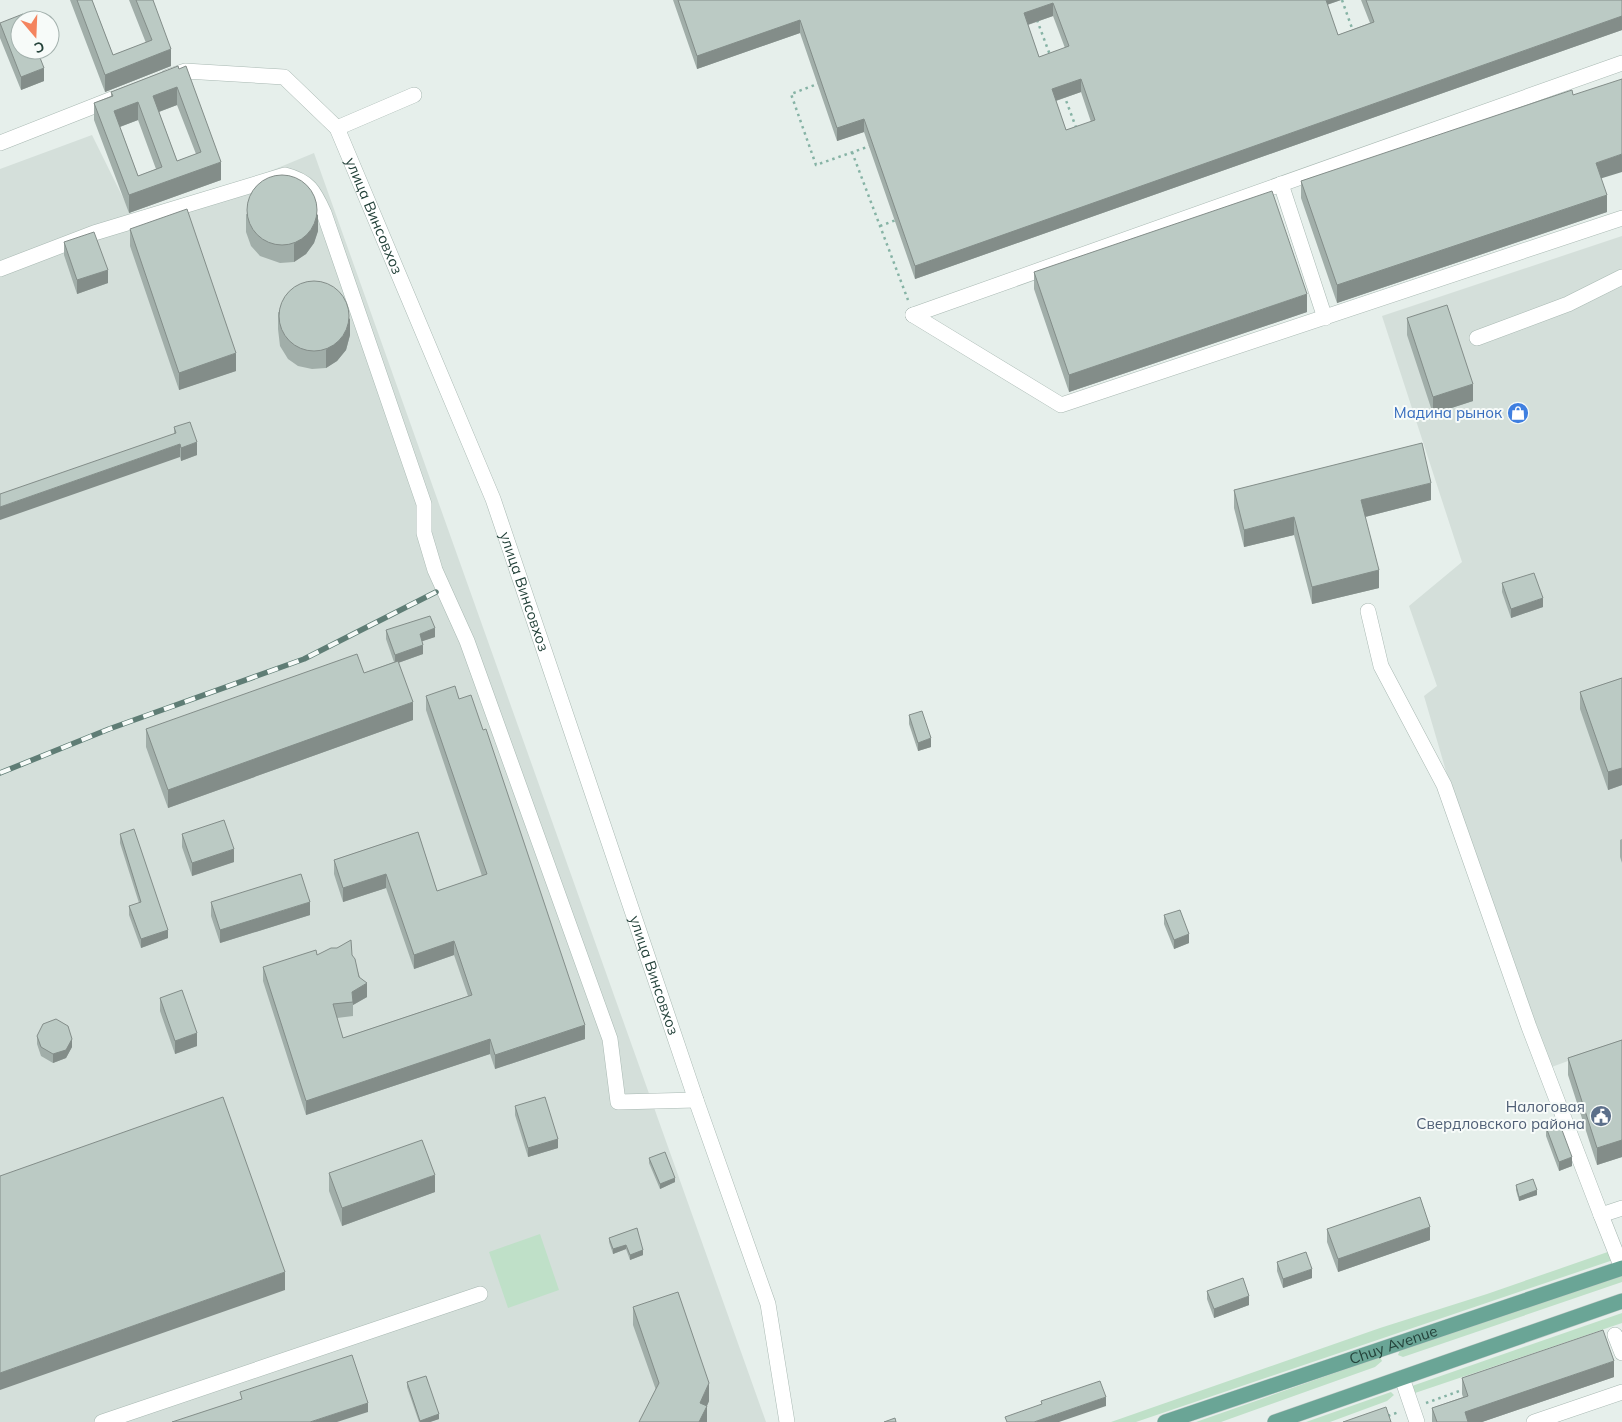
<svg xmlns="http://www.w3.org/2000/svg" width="1622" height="1422" font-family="Mulish,sans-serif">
<rect width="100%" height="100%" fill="#e6efeb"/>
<path fill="#d4dfda" d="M92,135l45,91 177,-73 452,1269h-766v-1253z
M1622,236v805l-73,27 -79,-215 -46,-157 13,-10 -28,-80 53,-44 -80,-246z"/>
<path fill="#bfe0c8" d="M540,1234l19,56 -51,18 -19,-56z
M1622,1247v10l-486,165h-25l269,-94 107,-34z
M1622,1273v9l-219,75 -5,-2 2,-5z
M1622,1313v10l-207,70 -3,-7z
M1380,1357l2,4 -7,6 -154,55h-25z
M1391,1392l3,3 -7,6 -57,21h-24z"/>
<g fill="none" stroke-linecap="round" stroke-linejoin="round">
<g stroke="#a8b8b2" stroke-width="16">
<g id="minor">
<path id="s1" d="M168,77l17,-6 99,6 53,51 156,371 203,601 72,204 19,118"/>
<path d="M337,128l77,-33"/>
<path d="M0,143l112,-44"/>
<path d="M1281,184l44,134"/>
<path d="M0,269l94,-36 191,-58c24,6 29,16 39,38l100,291v29l11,37 32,71 143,398 8,63 78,-2"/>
<path d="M913,315l148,90 561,-187"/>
<path d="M913,315l709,-252"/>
<path d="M1477,338l91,-34 54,-27"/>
<path d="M1368,611l13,55 63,119 85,242 72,188 21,-7"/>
<path d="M1601,1215l21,53"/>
<path d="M1615,1335l7,18"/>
<path d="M1402,1378l15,44"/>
<path d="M102,1422l378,-128"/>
<path d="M1534,1422l88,-30"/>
</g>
</g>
<g stroke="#c2cac8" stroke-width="16">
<g id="major">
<path id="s2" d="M1165,1422l457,-154"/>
<path d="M1275,1422l347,-121"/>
</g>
</g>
<path stroke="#86b3a5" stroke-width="2.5" stroke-dasharray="2.5 4" stroke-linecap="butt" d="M1342,0l11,31
M1037,20l13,35
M820,83l-29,11 25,71 54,-19
M1064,95l13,35
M852,152l56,148
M880,226l16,-6
M1426,1403l39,-14
M1388,1416l11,-4"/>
<use href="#minor" stroke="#fff" stroke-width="15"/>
<use href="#major" stroke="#6aa596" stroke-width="15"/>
<g stroke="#5f7d75" stroke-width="5.5">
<path id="rail" d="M0,773l109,-44 195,-70 132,-67"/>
</g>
<use href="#rail" stroke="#f7fbf9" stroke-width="4" stroke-dasharray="11" stroke-linecap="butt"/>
</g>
<path fill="#a1aea9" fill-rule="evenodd" d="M70,0h22l21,55 33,-12 -17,-43h24l18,66 -66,26z
M673,0h668l-14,5 11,30 32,-12 -9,-23h261v30l-707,249 -51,-147 -27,9 -37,-108 -103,36zM1053,16l12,32 -26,9 -11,-32zM1081,92l10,30 -25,8 -10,-29z
M0,23l44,58 -23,9 -21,-52z
M178,66l43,114 -92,33 -35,-93v-17l17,-7v-4zM177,105l19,49 -19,7 -18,-49zM138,120l18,49 -18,7 -18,-49z
M1573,95l28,84 6,33 -270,91 -36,-105v-17z
M246,214l72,17 -4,12 -8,11 -12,8 -14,1 -20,-7 -9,-10 -5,-14z
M130,229l106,142 -57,19 -49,-144z
M64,242l44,41 -31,11 -13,-39z
M1034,272l273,40 -238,80 -35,-103z
M278,312l72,23 -4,15 -9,11 -11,7 -14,1 -14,-3 -10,-7 -8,-13 -2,-17z
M1407,318l66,83 -40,13 -26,-79z
M174,427l23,28 -16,6 -7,-28z
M1234,490l197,10 -66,17 14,71 -67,16 -18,-69 -50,12 -10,-39z
M1502,583l41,24 -32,11 -9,-26z
M386,630l49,7 -13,4 1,13 -25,9 15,57 -245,88 -22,-61v-18l218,-56 30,-11 -8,-23z
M1622,678v107l-14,5 -28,-81v-17z
M426,696l159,343 -90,30 -5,-15 -184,61 -43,-134v-14l54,-12h35l15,42 -14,8v11l-16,2 6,20 125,-42 -14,-41 -40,14 -28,-81 -43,14 -9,-28v-14l84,-28 19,59 45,-15 -56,-166z
M909,715l22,32 -13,4 -9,-27z
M120,834l48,104 -27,10 -12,-33v-9l10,-3 -19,-60z
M182,834l52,28 -42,14 -10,-29z
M1622,839v24l-2,-6v-17z
M211,902l99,13 -90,28 -9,-27z
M1164,915l25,28 -15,6 -10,-25z
M160,998l37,48 -22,8 -15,-43z
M37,1036l35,11 -6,11 -13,5 -12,-7 -4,-12z
M1622,1040v117l-25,8 -29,-90v-17z
M515,1106l43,42 -30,9 -13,-42z
M1546,1127l26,39 -13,5 -13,-35z
M649,1158l26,24 -15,7 -11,-26z
M329,1173l106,19 -93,34 -13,-35z
M1516,1185l21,10 -18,6 -3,-11z
M637,1228l6,27 -13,5 -4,-11 -13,5 -4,-12v-4z
M1327,1229l103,11 -92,32 -11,-30z
M1277,1262l35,16 -29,10 -6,-17z
M1207,1291l42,14 -35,13 -7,-19z
M633,1307l76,94 -2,5v16l-51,-32 -23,-65z
M1614,1377l-132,45h-50v-14l31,-11 -1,-3v-16z
M407,1382l32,37 -9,3h-11l-12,-35z"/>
<path fill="#838d89" d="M1323,0h18l-18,6z
M1053,3v13l-29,10v-13z
M1622,16v14l-707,249v-13z
M800,20v13l-103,36v-13z
M171,49v17l-66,26v-17z
M44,68v13l-23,9v-13z
M1081,79v13l-29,10v-13z
M177,87v18l-24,9v-18z
M138,102v18l-24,9v-18z
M864,119v13l-27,9v-13z
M1622,154v18l-26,8v-17z
M221,162v18l-92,33v-18z
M1607,195v17l-270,91v-18z
M318,214v17l-4,12 -8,11 -12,8v-18z
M108,270v13l-31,11v-14z
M1307,294v18l-238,80v-17z
M350,318v17l-4,15 -9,11 -11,7v-18z
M236,353v18l-57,19v-17z
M1473,384v17l-40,13v-17z
M197,442v13l-16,6v-13z
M180,444v13l-180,63v-13z
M1431,483v17l-70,18v-18z
M1294,517v18l-50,12v-17z
M1379,570v18l-67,16v-17z
M1543,598v9l-32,11v-9z
M435,628v9l-15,5v-8z
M423,645v9l-28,10v-9z
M413,702v18l-245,88v-18z
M931,738v9l-13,4v-8z
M1622,768v17l-14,5v-18z
M234,849v13l-42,14v-13z
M386,874v14l-43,14v-14z
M310,902v13l-90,28v-13z
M168,930v8l-27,10v-9z
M1189,934v9l-15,6v-9z
M454,941v14l-40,14v-14z
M367,983v14l-14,8 -1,-13z
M585,1025v14l-90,30v-14z
M197,1033v13l-22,8v-13z
M72,1039v8l-6,11 -13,5v-9z
M490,1039v15l-184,61v-14z
M558,1139v9l-30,9v-9z
M1622,1140v17l-25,8v-17z
M1572,1157v9l-13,5v-9z
M435,1175v17l-93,34v-18z
M675,1178v4l-15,7v-5z
M1537,1190v5l-18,6v-4z
M1430,1227v13l-92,32v-13z
M626,1245v4l-13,5v-5z
M643,1250v5l-13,5v-5z
M1312,1269v9l-29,10v-9z
M285,1272v18l-285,100v-17z
M1249,1296v9l-35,13v-9z
M1614,1361v16l-132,45h-17v-10z
M709,1383v18l-4,9 2,-4v16h-8l1,-19z
M1106,1397v9l-47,16h-25z
M368,1403v9l-31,10h-27z
M439,1414v5l-9,3h-10v-1z"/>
<path fill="#bbcac4" stroke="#838d89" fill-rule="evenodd" d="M77,0h15l21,55 39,-15 -16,-40h17l18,49 -66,26z
M678,0h648l12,35 36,-13 -8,-22h256v16l-707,250 -51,-147 -27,9 -37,-108 -103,36zM1053,3l16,43 -30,11 -15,-44zM1081,79l14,41 -29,10 -14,-41z
M23,14l2,6h-5v30h17l7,18 -23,9 -21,-54z
M178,66l1,3 7,-3 35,96 -92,33 -35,-92 19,-7 -2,-4zM177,87l24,65 -24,9 -24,-65zM138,102l24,65 -24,9 -24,-65z
M1622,79v75l-26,9 11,32 -270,90 -36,-104 271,-91 1,5z
M247 210a35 35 0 1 1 70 0a35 35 0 1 1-70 0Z
M1272,191l35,103 -238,81 -35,-103z
M187,209l49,144 -57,20 -49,-144z
M94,232l14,38 -31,10 -13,-38z
M279 316a35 35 0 1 1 70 0a35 35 0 1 1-70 0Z
M1447,305l26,79 -40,13 -26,-79z
M190,422l7,20 -16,6 -1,-4 -180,63v-13l176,-61 -2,-6z
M1422,443l9,40 -70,17 18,70 -67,17 -18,-70 -50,13 -10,-40z
M1534,573l9,25 -32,11 -9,-26z
M430,616l5,12 -15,6 3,11 -28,10 -9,-25z
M357,654l7,19 34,-12 15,41 -245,88 -22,-61z
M1622,678v90l-14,4 -28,-80z
M455,686l4,13 12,-4 12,35 3,-1 99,296 -90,30 -5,-16 -184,62 -43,-134 53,-17 1,5 14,-7h6l14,-8 1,15 3,4 4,18 8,6 -15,9 1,10 -20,2 10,34 129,-43 -18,-54 -40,14 -28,-81 -43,14 -9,-28 84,-28 19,59 50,-17 -61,-178z
M922,711l9,27 -13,5 -9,-28z
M224,820l10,29 -42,14 -10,-29z
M134,829l34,101 -27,9 -12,-33 12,-4 -21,-68z
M301,874l9,28 -90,28 -9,-28z
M1180,910l9,24 -15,6 -10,-25z
M182,990l15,43 -22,8 -15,-43z
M56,1019l12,7 4,13 -6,11 -13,4 -12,-7 -4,-11 6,-12z
M1622,1040v100l-25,8 -29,-90z
M223,1097l62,175 -285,101v-197z
M545,1097l13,42 -30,9 -13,-42z
M1559,1122l13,35 -13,5 -13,-35z
M422,1140l13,35 -93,33 -13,-35z
M665,1152l10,26 -15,6 -11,-26z
M1533,1179l4,11 -18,7 -3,-12z
M1420,1197l10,30 -92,32 -11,-30z
M637,1228l6,22 -13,5 -4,-10 -13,4 -4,-11z
M1306,1252l6,17 -29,10 -6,-17z
M1243,1278l6,18 -35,13 -7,-18z
M678,1292l31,91 -9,20 7,3 -8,16h-60l20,-39 -26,-76z
M1603,1330l11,31 -149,51 3,10h-31l-5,-14 36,-12 -6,-18z
M352,1355l16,48 -58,19h-138l70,-23 -2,-7z
M426,1376l13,38 -19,7 -13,-39z
M1100,1381l6,16 -72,25h-27l-2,-5 37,-13 -1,-3z
M1386,1407l5,15h-48z
M895,1418l1,4h-12z"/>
<defs>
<g id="shop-disc" transform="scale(1.125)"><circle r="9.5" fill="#3f7fe0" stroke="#f7fbf9"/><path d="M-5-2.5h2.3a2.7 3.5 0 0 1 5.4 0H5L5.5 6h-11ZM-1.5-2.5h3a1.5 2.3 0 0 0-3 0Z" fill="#fff"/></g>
<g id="civic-disc" transform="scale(1.125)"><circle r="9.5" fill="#5c6f8a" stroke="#f7fbf9"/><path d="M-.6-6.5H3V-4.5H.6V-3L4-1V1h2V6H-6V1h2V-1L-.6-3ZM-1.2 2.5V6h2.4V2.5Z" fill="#fff"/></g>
</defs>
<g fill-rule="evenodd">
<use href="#shop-disc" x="1518" y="413"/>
<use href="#civic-disc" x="1601" y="1116"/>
</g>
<g text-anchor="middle" stroke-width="4" stroke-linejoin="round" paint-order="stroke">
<g font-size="15" fill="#24423a" stroke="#f7fbf9">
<text dy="5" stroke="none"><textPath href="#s1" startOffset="286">улица Винсовхоз</textPath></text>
<text dy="5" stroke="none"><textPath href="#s1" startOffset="691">улица Винсовхоз</textPath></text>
<text dy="5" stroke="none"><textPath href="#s1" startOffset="1096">улица Винсовхоз</textPath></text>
<text dy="5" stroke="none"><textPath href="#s2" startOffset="241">Chuy Avenue</textPath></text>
</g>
<g font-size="15" fill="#366cbe" stroke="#f7fbf9" text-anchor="end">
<text x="1502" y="418">Мадина рынок</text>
</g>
<g font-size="15" fill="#4e5e75" stroke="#f7fbf9" text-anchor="end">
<text x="1585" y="1112">Налоговая<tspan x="1585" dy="17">Свердловского района</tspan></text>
</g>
</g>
<g transform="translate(35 35) rotate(161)"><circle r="24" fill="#f7fbf9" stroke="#a3b1ad"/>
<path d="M0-4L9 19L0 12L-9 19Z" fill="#f4845f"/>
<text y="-8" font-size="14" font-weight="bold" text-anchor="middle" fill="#24423a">С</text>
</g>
</svg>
